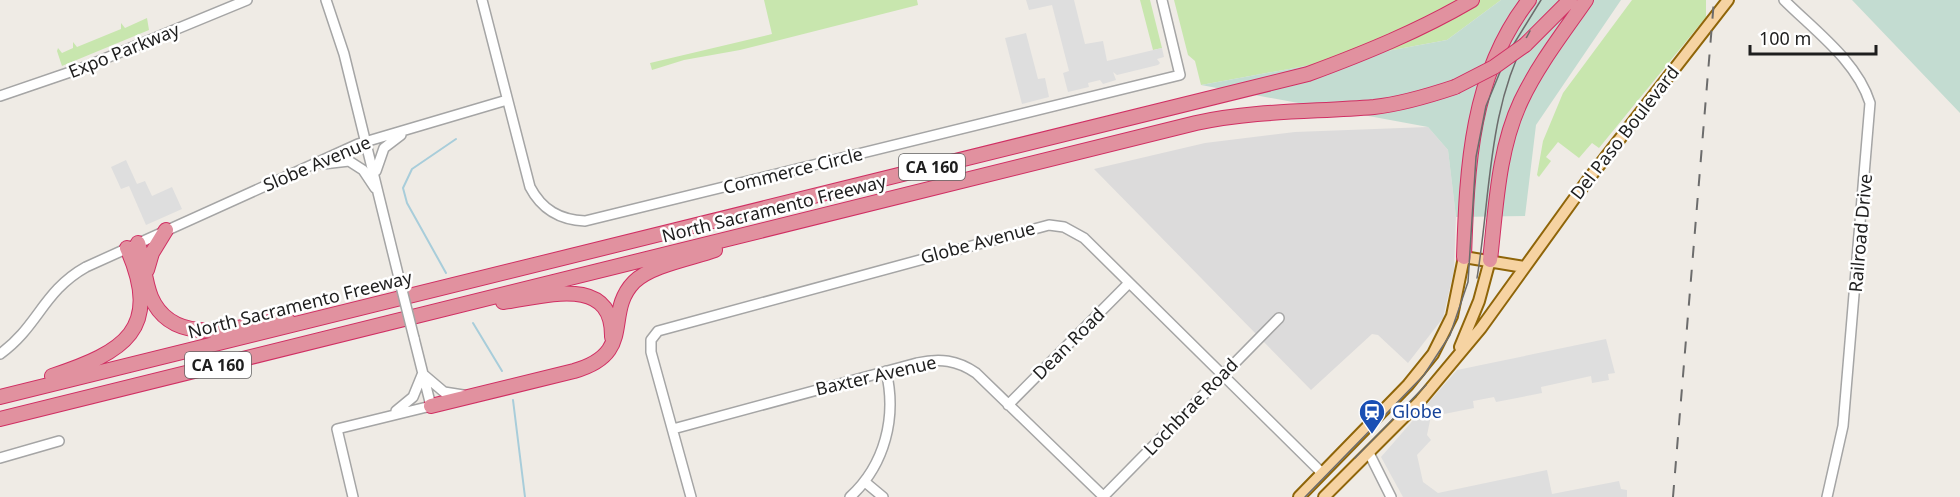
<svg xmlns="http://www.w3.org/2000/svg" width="1960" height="497" font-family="'Noto Sans',sans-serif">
<rect width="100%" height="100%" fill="#efebe5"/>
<path fill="#dcdbdb" d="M1428,127l20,23 8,67 -2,53 -11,48 -35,45 -30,-28 -6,-1 -61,56 -217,-221 111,-26 90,-11z"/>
<path fill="#c8e6ae" d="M764,0h153l1,5 -178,45 -56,10 -32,10 -2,-7 122,-29z
M1140,0h10l12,48 -9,2z
M1174,0h327l-54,40 -246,45 -6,-24 -7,-6z
M1632,0h74v17l-107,131 -7,-5 -13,15 -21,-16 -12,15 5,4 -12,16 -2,-2 6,-34 20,-48z
M147,18l2,12 -87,36 -5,-15 1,-3 4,5 11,-5v-6l4,5 44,-18v-6l4,5z"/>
<path fill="#c3dcd1" d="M1501,0h120l-85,125 -11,91 -69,1 -8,-67 -20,-23 -227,-42 246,-45z
M1852,0h108v113z"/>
<path fill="#dedede" d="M1026,0h48l11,44 18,-3 4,20 55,-13 2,9 -7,2 3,4 -2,2 -41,10 -4,-3 3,8 -13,4 -3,-4 -12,3 1,4 -21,5 -5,-19 6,-2 -17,-66 -23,5z
M1026,33l12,46 7,-1 4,19 -27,7 -17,-66z
M126,160l11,24 8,-3 7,15 20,-9 10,22 -36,16 -17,-39 -8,3 -10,-22z
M1606,339l9,34 -7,1 1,6 -17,3 -1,-7 -50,11 1,6 -46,9 -2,-5 -21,4 1,7 -30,6 -5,-4 -8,6 -4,19 4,5 -14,15 6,27 15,11 109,-23 5,24 67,-13 2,8 6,1v7h-224l-22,-40 76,-87z"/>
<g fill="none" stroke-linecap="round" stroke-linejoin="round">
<path stroke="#a8cdda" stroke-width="2" d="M446,273l-39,-70 -4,-15 9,-19 44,-30
M473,323l29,48
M513,400l12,97"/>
<g stroke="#a5a5a5" stroke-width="12">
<path id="minor" d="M326,0l18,54 55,224
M482,0l48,187c12,23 30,33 55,34l595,-146 -18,-75
M1784,0c30,30 73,61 86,103l-27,323 -16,71
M0,96l82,-28 165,-68
M323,164l26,-3 14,9 12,18
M376,171l8,-23 17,-13
M0,354c38,-27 43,-63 86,-87l272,-123 149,-44
M424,375l20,17 19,3
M1008,405l121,-122
M396,411l17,-14 9,-22
M673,429l244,-66c23,-5 40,-3 59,10l128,124
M1369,453l22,44
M0,458l59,-17
M865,482l18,15
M353,497l-16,-68 94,-23 -17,-68
M691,497l-40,-145v-12l7,-9 391,-106 15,2 20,11 238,235
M850,497c35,-32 47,-80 36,-126
M1103,497l176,-179"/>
</g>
<g stroke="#8f6509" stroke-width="14">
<path id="major" d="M1460,347l19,-46 11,-41
M1299,497l109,-112 25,-31 19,-38 12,-59 60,10
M1324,497l96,-96 61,-73 106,-147 141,-181"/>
</g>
<g stroke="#d02f63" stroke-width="16">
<path id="highway" d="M1525,45l45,-45
M138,243c6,18 6,37 13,54 23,54 93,28 136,22
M1464,257c3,-90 7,-183 65,-257
M1490,260c6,-52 8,-110 31,-159 17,-36 42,-68 65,-101
M147,270l5,-17 14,-23
M503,302c39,-5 110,-29 109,35
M52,376c72,-24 111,-46 75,-128
M0,397l1308,-323c57,-21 111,-43 164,-74
M431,406l143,-35c63,-18 29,-57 60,-89 17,-17 59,-24 81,-32
M0,419l1196,-296c60,-13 118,-11 178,-16 28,-3 54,-11 81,-20"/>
</g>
<use href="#minor" stroke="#fff" stroke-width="9"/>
<use href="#major" stroke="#f6d3a2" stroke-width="10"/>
<use href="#highway" stroke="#e1919f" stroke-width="14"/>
<path stroke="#6c6c6c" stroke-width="1.5" d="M1477,278c14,-84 10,-170 53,-247
M1355,458l71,-73
M1305,497l119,-122 26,-40 18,-53 8,-125 10,-51 21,-51 34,-55"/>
<path stroke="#6c6c6c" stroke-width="2" stroke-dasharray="12 12" stroke-linecap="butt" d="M1673,497l41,-497"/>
<g stroke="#a5a5a5" stroke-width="12" stroke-linecap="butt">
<path id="minor-bridge" d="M399,278l15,60"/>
</g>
<g stroke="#d02f63" stroke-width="16" stroke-linecap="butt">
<path id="highway-bridge" d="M1455,87l39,-20 31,-22"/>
</g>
<use href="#minor-bridge" stroke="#fff" stroke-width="9"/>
<use href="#highway-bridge" stroke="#e1919f" stroke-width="14"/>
</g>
<defs>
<g id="station-pin" transform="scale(1.35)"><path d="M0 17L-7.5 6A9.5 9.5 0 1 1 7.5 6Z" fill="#1a4fb4" stroke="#fff"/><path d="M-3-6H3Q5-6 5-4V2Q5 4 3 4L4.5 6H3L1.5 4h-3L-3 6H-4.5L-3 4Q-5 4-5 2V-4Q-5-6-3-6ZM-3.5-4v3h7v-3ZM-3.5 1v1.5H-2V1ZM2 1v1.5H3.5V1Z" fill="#fff"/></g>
</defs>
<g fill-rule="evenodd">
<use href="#station-pin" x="1372" y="412"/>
</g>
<g text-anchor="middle" stroke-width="5" stroke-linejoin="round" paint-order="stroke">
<g fill="#fff" stroke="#626262" stroke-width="1.5">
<rect x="899" y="154" width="66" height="26" rx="4.5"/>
<rect x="185" y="352" width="66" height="26" rx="4.5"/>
</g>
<g font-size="16" font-weight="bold" fill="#1e1e1e">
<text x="932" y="173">CA 160</text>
<text x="218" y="371">CA 160</text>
</g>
<g font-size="18" fill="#1e1e1e" stroke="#fff">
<text transform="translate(124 51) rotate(-22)" y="6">Expo Parkway</text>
<text transform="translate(1625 133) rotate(-52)" y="6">Del Paso Boulevard</text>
<text transform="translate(317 164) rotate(-23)" y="6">Slobe Avenue</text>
<text transform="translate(793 171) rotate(-14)" y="6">Commerce Circle</text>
<text transform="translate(774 209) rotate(-14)" y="6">North Sacramento Freeway</text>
<text transform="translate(1861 233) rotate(-85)" y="6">Railroad Drive</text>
<text transform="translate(978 243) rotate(-15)" y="6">Globe Avenue</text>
<text transform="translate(300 305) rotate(-14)" y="6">North Sacramento Freeway</text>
<text transform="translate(1069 344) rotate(-45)" y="6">Dean Road</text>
<text transform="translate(876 376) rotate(-13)" y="6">Baxter Avenue</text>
<text transform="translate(1191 407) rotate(-46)" y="6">Lochbrae Road</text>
</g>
<g font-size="18" fill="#164399" stroke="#fff" text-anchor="start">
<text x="1392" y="418">Globe</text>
</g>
</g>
<path d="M1750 45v9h126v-9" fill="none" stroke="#1e1e1e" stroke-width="3"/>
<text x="1759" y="45" font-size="18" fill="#1e1e1e" stroke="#ffffff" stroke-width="4.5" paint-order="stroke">100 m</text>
</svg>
